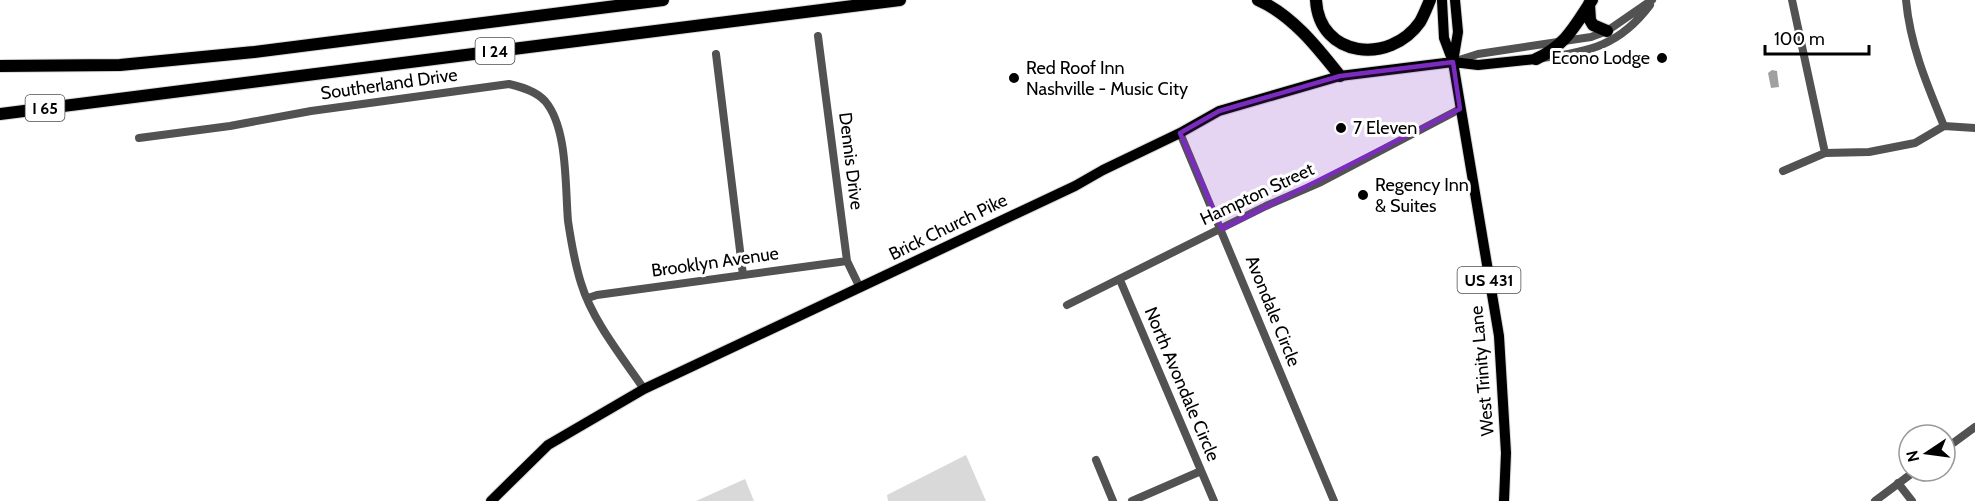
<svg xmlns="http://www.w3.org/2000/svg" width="1975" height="501" font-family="Cabin,sans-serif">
<rect width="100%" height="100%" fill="#fff"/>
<path fill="#d9d9d9" d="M966,455l20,46h-98l-1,-6z
M745,479l9,22h-58z"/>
<path fill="#a0a0a0" d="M1772,70l5,1 2,16 -8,1 -3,-15z"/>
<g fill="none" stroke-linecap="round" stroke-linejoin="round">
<g stroke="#dbdbdb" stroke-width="12">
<path id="major" d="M1442,0l2,38 9,24 46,274 7,117 -2,48
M1453,62l5,-30 -3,-32
M491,501l57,-56 96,-56 431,-203 28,-16 77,-37 39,-22 121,-35 113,-14 25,3 58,-6"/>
</g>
<g stroke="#dbdbdb" stroke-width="14">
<path id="highway" d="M1258,0c34,15 59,47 82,76
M1316,0c3,58 74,65 104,22 4,-7 7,-15 10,-22
M1589,4l1,16 3,5 14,6
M1536,59c30,-14 38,-32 56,-59
M0,66l120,-1 134,-13 409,-52
M0,114l900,-114"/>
</g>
<path stroke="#525252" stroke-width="8" d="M1792,0l33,153
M1906,0c4,45 21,85 38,126
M818,36l29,225 13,27
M716,54l27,221
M1542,58c48,-6 78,-13 108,-53
M1456,61l22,-7 113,-17 16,-6 45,-31
M1180,133l154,368
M139,138l91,-12 81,-15 198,-27c13,3 27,7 36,17 23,27 20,85 23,120 3,20 7,43 13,62 11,37 41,74 63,106
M1783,171l42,-18 44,-1 46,-9 29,-17 31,2
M1120,280l94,221
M588,298l9,-3 250,-34
M1067,305l199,-99 55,-24 139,-73
M1945,449l30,-22
M1096,460l17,41
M1898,483l14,18
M1132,501l69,-30
M1875,501l40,-30"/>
<use href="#major" stroke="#000" stroke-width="10"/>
<use href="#highway" stroke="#000" stroke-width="12"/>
</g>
<path fill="#7b2cbf" fill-opacity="0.2" stroke="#7b2cbf" stroke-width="4.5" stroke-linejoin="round" d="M1453,62l7,47 -238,120 -42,-96 39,-22 121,-35z"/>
<g fill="#000" stroke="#fff" stroke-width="2">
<circle cx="1662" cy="58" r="6"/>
<circle cx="1014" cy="78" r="6"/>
<circle cx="1341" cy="128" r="6"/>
<circle cx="1363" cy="195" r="6"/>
</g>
<g text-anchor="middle" stroke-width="6" stroke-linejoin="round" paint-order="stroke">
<g fill="#fff" stroke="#4c4c4c" stroke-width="1.5">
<rect x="475.5" y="38" width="39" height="26" rx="4.5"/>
<rect x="25.5" y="95" width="39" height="26" rx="4.5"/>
<rect x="1457.5" y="267" width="63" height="26" rx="4.5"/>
</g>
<g font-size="16" font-weight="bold" fill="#000">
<text x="495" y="57">I 24</text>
<text x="45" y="114">I 65</text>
<text x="1489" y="286">US 431</text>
</g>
<g font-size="18" fill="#000" stroke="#fff" text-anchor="start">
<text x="1650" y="64" text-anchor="end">Econo Lodge</text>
<text x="1026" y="74">Red Roof Inn<tspan x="1026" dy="21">Nashville - Music City</tspan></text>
<text x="1353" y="134">7 Eleven</text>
<text x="1375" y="191">Regency Inn<tspan x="1375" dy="21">&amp; Suites</tspan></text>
</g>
<g font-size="18" fill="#000" stroke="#fff">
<text transform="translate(389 84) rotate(-8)" y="6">Southerland Drive</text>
<text transform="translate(851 161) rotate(83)" y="6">Dennis Drive</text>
<text transform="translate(1257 194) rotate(-25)" y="6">Hampton Street</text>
<text transform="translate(948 227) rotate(-26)" y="6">Brick Church Pike</text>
<text transform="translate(715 262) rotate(-8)" y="6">Brooklyn Avenue</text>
<text transform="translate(1273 311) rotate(68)" y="6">Avondale Circle</text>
<text transform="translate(1482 371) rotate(-95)" y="6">West Trinity Lane</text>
<text transform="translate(1182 384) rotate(67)" y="6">North Avondale Circle</text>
</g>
</g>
<g transform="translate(1927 453) rotate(257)"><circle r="28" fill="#ffffff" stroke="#999999" stroke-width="1.5"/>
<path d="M0-4.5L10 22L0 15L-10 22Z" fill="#000000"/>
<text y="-9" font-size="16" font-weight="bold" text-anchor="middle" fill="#000000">N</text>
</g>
<path d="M1765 45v9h104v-9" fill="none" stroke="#000000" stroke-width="3"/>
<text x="1774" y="45" font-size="18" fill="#000000" stroke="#ffffff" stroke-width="4.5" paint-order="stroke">100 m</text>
</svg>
